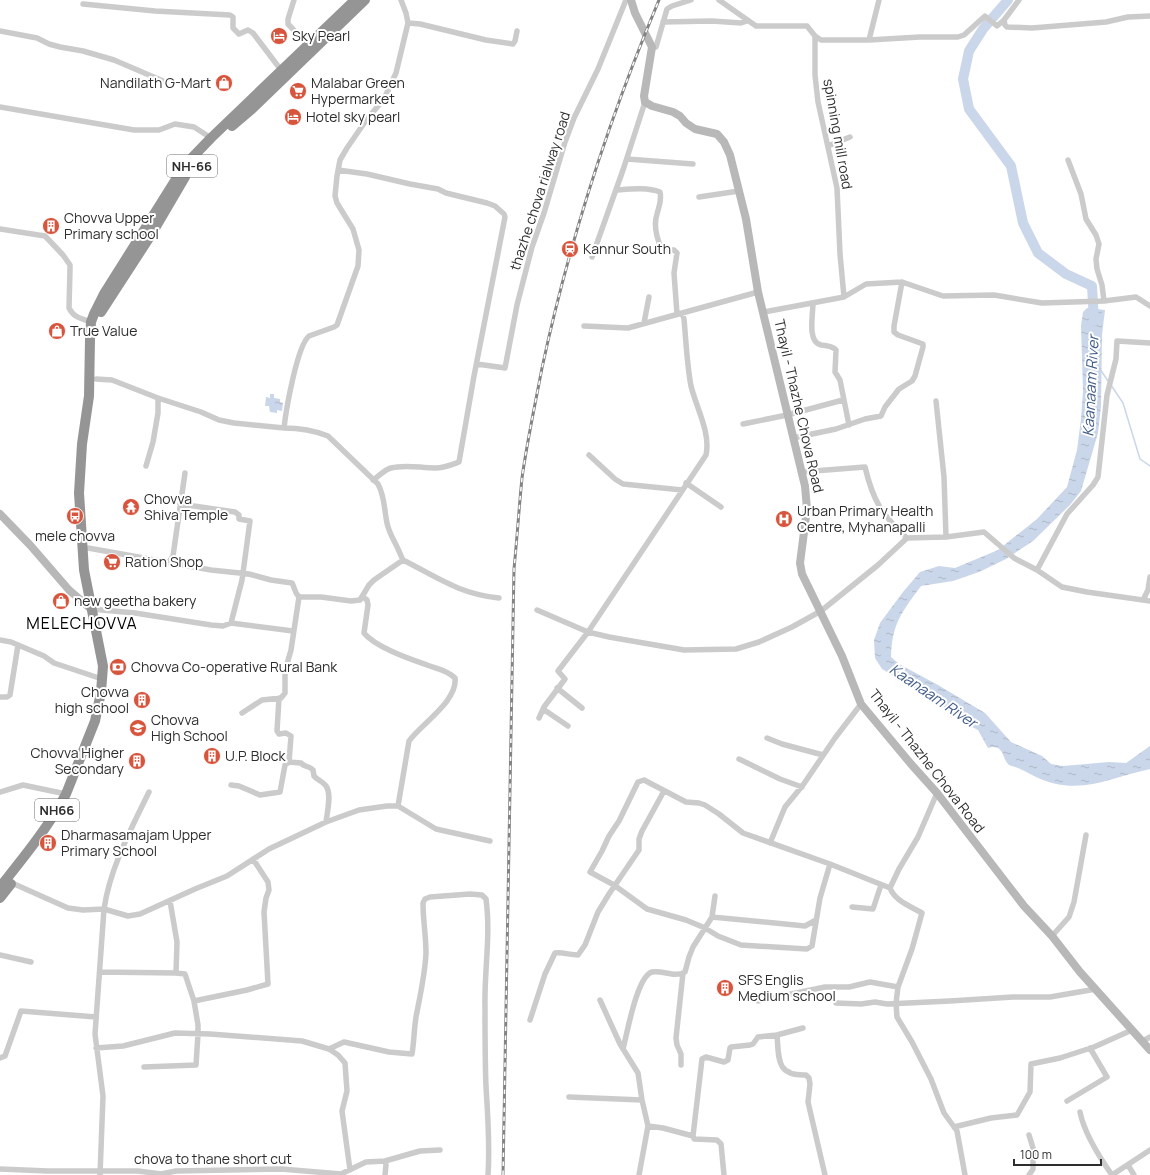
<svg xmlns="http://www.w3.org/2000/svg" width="1150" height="1175" font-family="Manrope,sans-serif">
<defs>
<pattern id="water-ripples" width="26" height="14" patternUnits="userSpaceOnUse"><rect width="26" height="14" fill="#cad6e9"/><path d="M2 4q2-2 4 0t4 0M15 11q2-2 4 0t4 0" fill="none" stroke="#aeb8c8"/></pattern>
</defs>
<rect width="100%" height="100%" fill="#fff"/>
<path fill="url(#water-ripples)" d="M1087,308l18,2 -3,25 -1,71 -3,27 -17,58 -11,14 -37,36 -27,18 -27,13 -26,9 -32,5c-19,26 -29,37 -30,71l8,7 39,21 47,28 26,29 31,14 9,8 12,2 46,-4 17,1 24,-17v23c-38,8 -67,26 -107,11 -9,-3 -17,-9 -25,-12 -2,-1 -7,-2 -9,-3 -7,-6 -5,-22 -21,-17l-10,-18 -12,-6 -35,-26 -49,-29 -7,-11 -1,-18 6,-17 23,-31 17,-20 19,-6 16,2 43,-18 39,-31 30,-32 10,-37 4,-31 2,-28 -2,-65 2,-14z
M270,394h4v4l6,1v3l3,1 -1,8 -5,-1v3l-7,-1 -1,-6h-4l1,-9 4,1z"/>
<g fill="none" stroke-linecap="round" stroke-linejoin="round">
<path stroke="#cad6e9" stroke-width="1.5" d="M1100,369l8,12
M1111,385l12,18 17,56 10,7"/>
<path stroke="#cad6e9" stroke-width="10" d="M1008,0l-25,29 -14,22 -6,28 6,30 42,57 12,57 15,30 28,21 26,12 2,35"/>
<path stroke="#cbcbcb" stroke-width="5.5" d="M294,0l-6,19v5l20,21
M719,0l37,26h51l8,10v39l3,27 19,86 3,66 4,43
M83,4l72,7 75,4 3,2v11l6,6 9,-4 5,3 28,37
M1004,20l1,5 2,2 25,1 74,-6 22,-5 22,-1
M663,22l49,-1 29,2 6,-2 -1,-1
M408,23l12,1 66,16 27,4 2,-3 2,-10
M0,31l37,7 12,6 11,3 23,4 31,9 49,21
M815,36l6,4h48l51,-3h38l6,-2 21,-19 12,10 7,-6 15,-20
M869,40l10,-40
M652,47h4l11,-38 5,-3 19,-6
M0,107l134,23h25l16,-6 19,3 17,11
M828,146l22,-9
M627,159l66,5
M1068,160l13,34 5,25 10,16 3,9 -3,15 1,10 5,16 2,16
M338,170l29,4 43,10 28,5 8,4 41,10 8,3 9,8 1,3 -31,159 -15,86c-8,3 -15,6 -24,6 -15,0 -29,-4 -44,0 -7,2 -12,8 -18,12
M616,190c14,-1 31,-3 44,2 2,9 -1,14 -3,22 -4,12 0,25 5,36h12l3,3 -3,20 3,41
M699,197l40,-6
M0,229l45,7 18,19 7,10v4l-1,39c5,10 12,10 22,14
M592,257l31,-87 22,-68
M813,303c0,12 -6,39 8,42 6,1 10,0 15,5l-1,22 5,8 9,45
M764,312l80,-15 22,-13 36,-2 41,14 51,-1 48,8 62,-2 32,-4 14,9
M644,323l5,-26
M584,326l44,2 130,-36
M477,364l28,4 12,-63 15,-58 12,-34 21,-71 9,-24 24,-49 28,-69
M96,379l16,1 46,18 43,14 18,8 15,3 50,5c2,-18 13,-82 25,-92l25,-9 3,-2 21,-59 1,-16 -6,-21 -16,-26 -2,-7 2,-20 3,-16 7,-12 20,-29 17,-20 12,-26 12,-50 -2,-10 -5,-13
M936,401l8,76 2,60
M743,424l44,-9 56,-15
M793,438l43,-9 29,-10 16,-3 4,-9 14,-18 13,-8 3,-5 8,-29v-3l-25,-9 -4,-3v-6l8,-44
M589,455l26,24 8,5 59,6
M146,466l7,-24 5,-29v-15
M801,472l64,-5c8,34 17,48 42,71
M686,483l35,24
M88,548l123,22 38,4 22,6 21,3c3,5 2,9 7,14h22l30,4 9,-1 9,-15 5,-5 29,-20c-2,-4 -3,-7 -5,-11 -4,-9 -9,-16 -11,-26 -3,-14 -2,-26 -9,-39l-50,-48c-15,-6 -28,-8 -44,-8
M403,560c34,17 56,34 96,38
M169,562l4,-6 2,-14 10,-69
M1037,570l30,-56 26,-29 5,-8 9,-82 9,-36 1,-18 33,2
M363,597l4,3 1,5 -4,28c11,14 46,26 63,32 10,4 20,5 28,13 3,23 -34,46 -46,63l-11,65
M1143,600l5,-10 2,-13
M91,609l44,4 76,12 12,1 8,-3 11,-43 8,-59 -11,-2v-4l-4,-3 -55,-8
M537,610l51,22 21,5 75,13 52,-1 23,-7 33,-15 29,-16 57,-46 29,-27 39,-1 38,-5 30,26 23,12 25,17 25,5 63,9
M231,623l62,8
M0,640l11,2 33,14 10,7 48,16
M557,688l25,20
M0,697h7l3,-2 8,-50
M279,698l-2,33 2,3 7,-1 5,3 -2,26
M543,709l25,17
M242,713l20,-13 19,-2 4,-5v-22l6,-21 8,-53
M539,718l5,-11 21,-28 -7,-8 30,-39 118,-177c5,-22 -10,-48 -15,-69 -4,-21 -5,-45 -7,-67l-2,-6
M767,738l15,6 41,11
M739,759l41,20 22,8
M231,785l8,1 21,9 20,-3 5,-27 4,-3 12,1c3,4 9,3 12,7l1,6c3,4 10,6 12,10 6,8 1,27 0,36
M0,792l23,-7 43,9
M770,843l15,-36 18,-22 32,-47 26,-34
M830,864l-10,34 -8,48 -5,3 -66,-4 -23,-9 -13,-8 -19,-8 -39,-11 -33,-24 -24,-13 12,-21 7,-15 10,-15 19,-39 6,-2 42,22 13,1 6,2 14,9 24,19 87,31 60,24c5,13 20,18 32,25l-10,36 -14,38
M12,883l56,25 15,2 21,-1 24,7 12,-2 55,-25 32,-13 42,-27 57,-27 33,-12 28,-4h11l38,23 54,12
M890,888l9,-19 19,-32 19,-44
M852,907l21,2 8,-24
M712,917l93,9 11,-6
M1052,936l17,-19 5,-15 12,-67
M0,955l31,7
M100,972l76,1
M600,1000l20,44 18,29 4,27 6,26 -9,49
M194,1001l53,-11 21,-6 -4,-72 2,-14 3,-8 -1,-8 -15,-23
M758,1001l67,-14h24l21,-5 28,5 -2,16 1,14 15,25 19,37 13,34 13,18 8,44
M836,1003l25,1 14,-2 12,2 63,-3 63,-4h37l46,-8
M530,1020l15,-46 10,-21c8,-1 15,2 23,2l7,-10 13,-33 11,-18 30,-44v-11l3,-8 22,-40
M777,1035c2,24 -1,41 29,40l3,3 1,6 -2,18 17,73
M1143,1041l7,-4
M96,1048l27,-2 52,-13 35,1 92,7 27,8 15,-7 45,10 23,2c2,-12 2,-24 4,-37 4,-21 9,-42 10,-64 0,-17 -3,-33 -3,-50l2,-4 5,-2 40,-3 12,1 4,4c5,36 -2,73 -1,109 0,26 0,53 1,79 2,29 4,59 2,88
M329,1049l9,6 7,8 2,28 -5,20 8,59
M623,1049c4,-15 14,-73 29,-77 11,-2 23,6 33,0l4,-15 4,-10 19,-30 3,-21
M0,1058l5,-2 16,-45 75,6
M681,1065v-11l-4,-9 -1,-7 7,-65
M144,1067l52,-2 2,-31v-9l-4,-24 -9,-27 -9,-1 1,-31 -7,-41
M569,1097l73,3
M1067,1101l40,-24 -17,-29
M1080,1112c4,20 20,46 32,63
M648,1126l15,2 30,8
M954,1127l37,-9 26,-3 13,-23 1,-28 29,-6 34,-11 38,-17
M1128,1165l6,10
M0,1169l48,2h90l23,3 15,-3 105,-2 60,5 25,-12 19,-1 35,-10 20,-1
M100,1175l3,-79 -8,-62 9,-125c6,-41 27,-80 45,-117
M385,1175l1,-10 -1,-4
M724,1175l-3,-31 -4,-4 -23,-1 -1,-3 9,-77 4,-2 18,5 4,-2 2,-12 1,-1 19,-2 3,-1 5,-7 19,-2 26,-7
M1029,1175l4,-6v-21l-4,-13
M1112,1175l38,-25"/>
<path stroke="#b8b8b8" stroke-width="8" d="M631,0l4,13 17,34 -8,49 1,6 7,4 21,6 7,4 6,7 9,6 22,5 7,8 6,13 16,64 12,73 47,194 2,23 -7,54 2,11 40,82 19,48 50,60 26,29 87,113 28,30 28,36 70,78
M0,514l30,31 39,45 22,19"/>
<path stroke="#959595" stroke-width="10" d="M232,126l20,-17 113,-109
M101,312l50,-77 34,-58
M0,887c23,-29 48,-59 66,-93l29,-73 6,-29 2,-26 -19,-96 -5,-77 3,-49 7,-48 1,-57 1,-17 3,-8 10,-20 81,-129 26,-27 144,-138
M0,898l11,-14"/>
<g stroke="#838383" stroke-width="3">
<path id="rail" d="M503,1175l11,-606c3,-30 5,-61 8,-91 5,-36 13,-73 20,-110 27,-126 67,-249 117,-368"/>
</g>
<use href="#rail" stroke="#fff" stroke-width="1.5" stroke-dasharray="4.5" stroke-linecap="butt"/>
</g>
<defs>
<g id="hotel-disc" transform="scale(0.9)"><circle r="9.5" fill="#d7543d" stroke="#fff"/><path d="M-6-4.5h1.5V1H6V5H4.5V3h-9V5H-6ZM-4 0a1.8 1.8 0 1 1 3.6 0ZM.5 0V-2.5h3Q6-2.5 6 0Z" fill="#fff"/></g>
<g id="shop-disc" transform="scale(0.9)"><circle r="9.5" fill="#d7543d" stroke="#fff"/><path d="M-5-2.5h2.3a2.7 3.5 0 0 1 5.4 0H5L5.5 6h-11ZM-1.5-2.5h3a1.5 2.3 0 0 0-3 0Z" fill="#fff"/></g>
<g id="supermarket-disc" transform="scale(0.9)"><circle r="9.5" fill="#d7543d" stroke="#fff"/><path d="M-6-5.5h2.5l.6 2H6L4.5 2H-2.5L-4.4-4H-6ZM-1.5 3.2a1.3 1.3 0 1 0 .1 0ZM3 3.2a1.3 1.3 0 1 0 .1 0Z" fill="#fff"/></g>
<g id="building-disc" transform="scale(0.9)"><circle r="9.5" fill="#d7543d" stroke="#fff"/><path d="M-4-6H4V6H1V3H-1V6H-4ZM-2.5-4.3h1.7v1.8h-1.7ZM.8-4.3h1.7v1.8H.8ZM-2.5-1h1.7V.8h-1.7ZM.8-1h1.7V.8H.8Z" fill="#fff"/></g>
<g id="station-disc" transform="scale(0.9)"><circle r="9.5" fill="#d7543d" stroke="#fff"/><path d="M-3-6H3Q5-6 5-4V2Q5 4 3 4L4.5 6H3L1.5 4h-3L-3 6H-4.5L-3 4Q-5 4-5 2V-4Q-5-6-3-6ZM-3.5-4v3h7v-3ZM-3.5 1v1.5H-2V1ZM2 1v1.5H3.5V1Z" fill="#fff"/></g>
<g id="temple-disc" transform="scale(0.9)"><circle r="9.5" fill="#d7543d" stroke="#fff"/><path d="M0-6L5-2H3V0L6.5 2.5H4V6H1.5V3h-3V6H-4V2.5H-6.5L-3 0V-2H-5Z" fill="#fff"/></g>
<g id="bus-disc" transform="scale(0.9)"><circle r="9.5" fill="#d7543d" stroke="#fff"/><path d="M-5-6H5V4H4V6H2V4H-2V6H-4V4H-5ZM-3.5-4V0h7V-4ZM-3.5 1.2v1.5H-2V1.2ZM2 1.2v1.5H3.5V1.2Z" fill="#fff"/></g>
<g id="hospital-disc" transform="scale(0.9)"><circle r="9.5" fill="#d7543d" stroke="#fff"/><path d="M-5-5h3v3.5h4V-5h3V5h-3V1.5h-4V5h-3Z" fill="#fff"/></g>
<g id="bank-disc" transform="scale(0.9)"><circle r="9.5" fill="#d7543d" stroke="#fff"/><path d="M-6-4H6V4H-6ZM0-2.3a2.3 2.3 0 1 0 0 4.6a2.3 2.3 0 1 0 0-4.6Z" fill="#fff"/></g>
<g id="school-disc" transform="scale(0.9)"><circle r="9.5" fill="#d7543d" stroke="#fff"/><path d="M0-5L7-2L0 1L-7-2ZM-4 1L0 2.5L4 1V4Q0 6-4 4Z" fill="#fff"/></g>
</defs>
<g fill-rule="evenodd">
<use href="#hotel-disc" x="279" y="36"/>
<use href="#shop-disc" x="224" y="83"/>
<use href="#supermarket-disc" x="298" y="91"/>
<use href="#hotel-disc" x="293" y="117"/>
<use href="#building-disc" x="51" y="226"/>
<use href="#station-disc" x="570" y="249"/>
<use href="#shop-disc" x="57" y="331"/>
<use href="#temple-disc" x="131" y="507"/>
<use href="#bus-disc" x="75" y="516"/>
<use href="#hospital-disc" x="784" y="519"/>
<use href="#supermarket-disc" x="112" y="562"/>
<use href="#shop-disc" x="61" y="601"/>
<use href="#bank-disc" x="118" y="667"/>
<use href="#building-disc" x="142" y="700"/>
<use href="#school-disc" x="138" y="728"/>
<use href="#building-disc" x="212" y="756"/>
<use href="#building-disc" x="137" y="761"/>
<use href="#building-disc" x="48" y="843"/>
<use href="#building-disc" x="725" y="988"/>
</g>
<g text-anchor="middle" stroke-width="4" stroke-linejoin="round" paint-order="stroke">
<g fill="#fff" stroke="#6d6d6d" stroke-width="1">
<rect x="167" y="155" width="50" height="22" rx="3"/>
<rect x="35" y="799" width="44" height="22" rx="3"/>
</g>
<g font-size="13" font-weight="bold" fill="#2e2e2e">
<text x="192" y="171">NH-66</text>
<text x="57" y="815">NH66</text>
</g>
<g font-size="14" fill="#2e2e2e" stroke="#fff" text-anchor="start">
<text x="292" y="41">Sky Pearl</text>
<text x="211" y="88" text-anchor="end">Nandilath G-Mart</text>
<text x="311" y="88">Malabar Green<tspan x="311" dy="16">Hypermarket</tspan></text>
<text x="306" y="122">Hotel sky pearl</text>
<text x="64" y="223">Chovva Upper<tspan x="64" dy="16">Primary school</tspan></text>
<text x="583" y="254">Kannur South</text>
<text x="70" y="336">True Value</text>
<text x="144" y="504">Chovva<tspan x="144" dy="16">Shiva Temple</tspan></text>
<text x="797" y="516">Urban Primary Health<tspan x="797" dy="16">Centre, Myhanapalli</tspan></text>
<text x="75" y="541" text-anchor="middle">mele chovva</text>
<text x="125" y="567">Ration Shop</text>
<text x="74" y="606">new geetha bakery</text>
<text x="131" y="672">Chovva Co-operative Rural Bank</text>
<text x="129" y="697" text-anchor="end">Chovva<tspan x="129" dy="16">high school</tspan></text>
<text x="151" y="725">Chovva<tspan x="151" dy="16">High School</tspan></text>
<text x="124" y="758" text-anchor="end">Chovva Higher<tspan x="124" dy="16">Secondary</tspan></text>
<text x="225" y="761">U.P. Block</text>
<text x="61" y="840">Dharmasamajam Upper<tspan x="61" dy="16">Primary School</tspan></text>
<text x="738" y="985">SFS Englis<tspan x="738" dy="16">Medium school</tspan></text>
</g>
<g font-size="14" fill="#2e2e2e" stroke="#fff">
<text transform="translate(838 134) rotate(80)" y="5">spinning mill road</text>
<text transform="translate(540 191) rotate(-72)" y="5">thazhe chova rialway road</text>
<text transform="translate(799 406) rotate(77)" y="5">Thayil - Thazhe Chova Road</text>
<text transform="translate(927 761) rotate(52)" y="5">Thayil - Thazhe Chova Road</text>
<text x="213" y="1164">chova to thane short cut</text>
</g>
<g font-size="15" font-style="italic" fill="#425e89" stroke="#fff">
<text transform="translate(1091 386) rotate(-87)" y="5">Kaanaam River</text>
<text transform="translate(933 696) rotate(34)" y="5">Kaanaam River</text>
</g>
<g font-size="16" letter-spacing="1" fill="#000" stroke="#fff">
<text x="82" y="629">MELECHOVVA</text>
</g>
</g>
<path d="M1014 1159v6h87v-6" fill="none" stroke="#2e2e2e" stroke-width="2"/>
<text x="1020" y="1159" font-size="12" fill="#2e2e2e" stroke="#ffffff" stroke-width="3" paint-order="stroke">100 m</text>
</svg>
